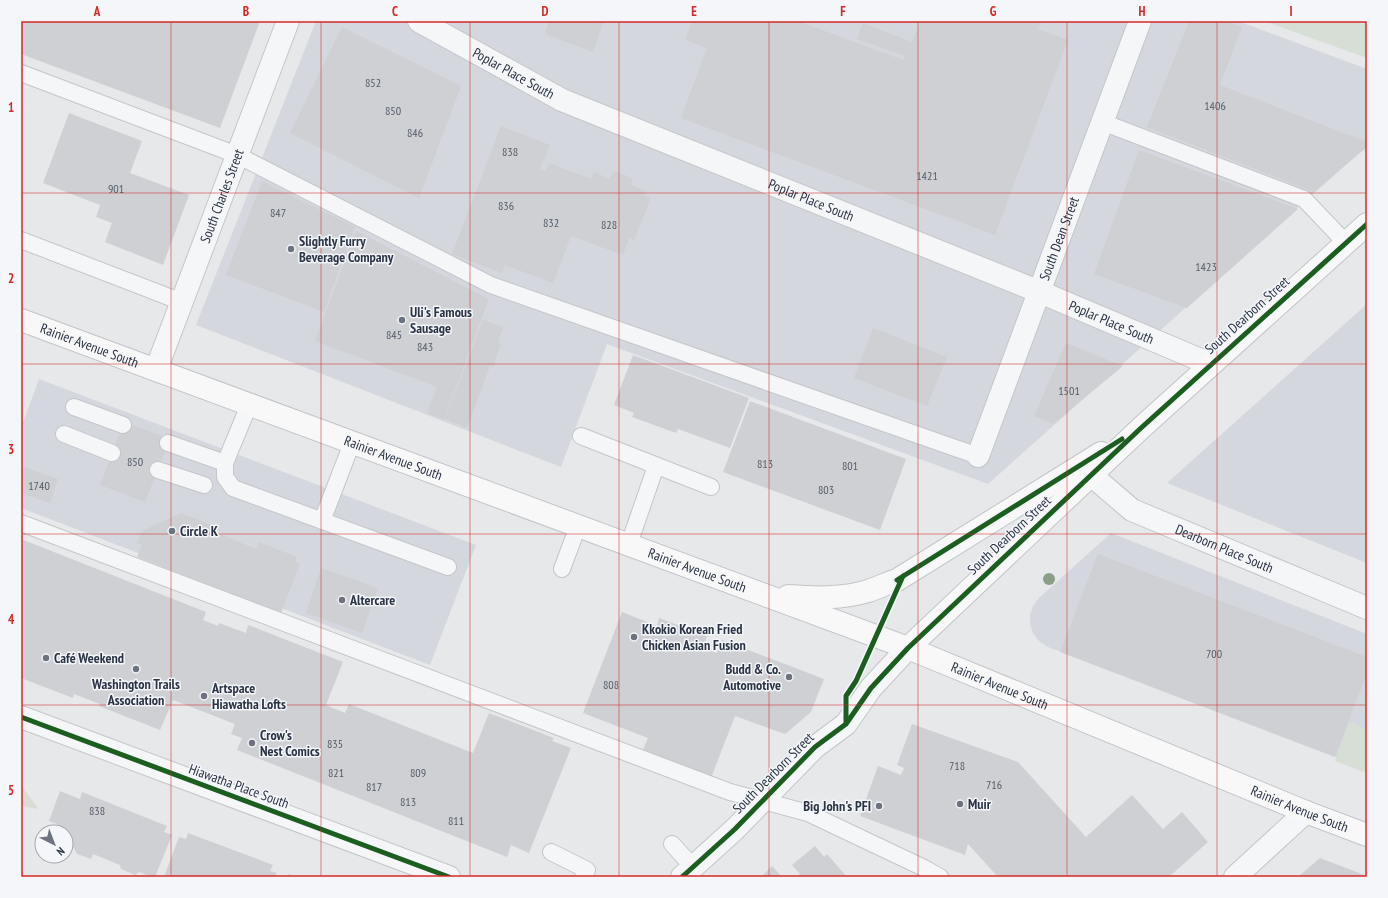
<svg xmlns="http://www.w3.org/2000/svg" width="1388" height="898" font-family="'PT Sans Narrow',sans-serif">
<rect width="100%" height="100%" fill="#e6e8ea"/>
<path fill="#d4d7dd" d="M316,21h922l129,48v77l-379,338 -381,-140 -46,123 -365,-142z
M1367,304v259l-200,-80z
M39,379l437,166 -46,120 -409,-157v-80z
M1111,533l256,101v134l-319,-121 -9,-6 -6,-8 -3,-9v-9l3,-9 6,-8z"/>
<path fill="#d6ded6" d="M1264,21h103v37z
M1349,722l18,7v44l-32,-12z
M21,786l18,23 -18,-3z"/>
<path fill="#ced0d3" d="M21,21h239l-40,107 -199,-74z
M549,21h55l-11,31 -48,-18z
M692,21h106l105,39 2,-4 -48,-17 6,-16 49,19 8,-21h122l-4,8 30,11 -73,195 -314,-117 26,-70 -22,-8z
M1189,21h37l16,6 -22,58 147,57v5l-53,45 -167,-65z
M342,27l119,59 -42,112 -129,-65z
M69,113l73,28 -12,32 59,22 -26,70 -58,-23 7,-19 -16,-6 4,-12 -57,-22z
M501,126l49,19 -10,24 6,2 3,-8 42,16 3,-7 16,7 3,-8 20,7 -2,7 15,6 -2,4 7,3 -17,42 -5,-2 -6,17 -52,-19 -18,47 -48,-18 -3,8 -50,-19z
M1139,150l159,59 -111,99 -93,-34z
M262,181l93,46 -31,85 -98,-37z
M356,231l133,68 -45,121 -17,-7 10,-26 -122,-46z
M483,320l20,7 -5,16 3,1 -8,23 -3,-1 -23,62 -22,-9z
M873,328l74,29 -20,49 -73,-28z
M1066,343l57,23 -70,58 -19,-8z
M633,355l116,43 -19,50 -52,-19 -2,4 -44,-16 2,-4 -20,-8z
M750,401l156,58 -26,71 -157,-58z
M124,422l46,17 -25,63 -45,-17z
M21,466l37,13 -8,24 -29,-10z
M181,513l36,14 -2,5 41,17 3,-7 38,15 -2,5 5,2 -19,49 -144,-56 5,-12 -5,-2 5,-12z
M21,539l185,73 -3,8 15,6 1,-3 27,10 2,-8 95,37 -17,43 19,8 4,-9 124,49 16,-40 65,25 -2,3 19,7 -42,105 -18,-8 -4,12 -270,-107 5,-12 -11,-4 4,-10 -62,-24 -13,30 -61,-24 1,-2 -26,-10 -1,4 -52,-20z
M1098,554l269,103v16l-32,84 -275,-105z
M321,568l57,20 -16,45 -56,-20z
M622,612l35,14 2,-8 48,18 -4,12 14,5 5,-13 102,39 -13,33 -26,22 -50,-18 -24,62 -69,-26 6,-14 -65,-25z
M912,724l106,38 68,75 46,-42 31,34 19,-17 26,30 -39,35h-171l-30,-33 -3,11 -105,-39 18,-50 23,9 3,-7 -7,-3z
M60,791l20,8 2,-7 85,34 -3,6 8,3 -17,42h-3l-13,-5 -4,3 -14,-6 -1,-4 -27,-11 -2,5 -14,-5 -3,-6 -8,-3v-13h-4l2,-5 -15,-6z
M188,833l85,32 -3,6 7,2 -2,4h-111l15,-40 7,2z
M815,846l9,11 3,-3 20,23h-50l3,-3 -8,-9z
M1320,858l47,18v1h-69z
M772,866l10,11h-21z
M288,874l8,3h-9z"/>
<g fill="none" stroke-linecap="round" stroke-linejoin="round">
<g stroke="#c4c6c8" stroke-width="18">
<path id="service" d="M21,73l216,82 254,130 487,171
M1102,122l202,77 42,44
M21,240l161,62
M249,405l-24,58v14l8,11 215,79
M74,407l49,18
M64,434l48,19
M581,436l130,51
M168,443l57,20
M158,470l46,15
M322,521l30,-78
M21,523l709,269 78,21 116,55 16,9
M629,544l27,-78
M562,569l16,-43
M672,844l21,23
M551,852l36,18 -4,7"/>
</g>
<g stroke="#c4c6c8" stroke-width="24">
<g id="minor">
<path id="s1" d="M419,21l143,79 478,192 170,72"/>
<path id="s2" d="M156,370l132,-349"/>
<path id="s3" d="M978,456l162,-435"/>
<path id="s4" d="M1091,475l41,35 235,98"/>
<path d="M21,717l428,160"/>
<path d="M682,877l53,-48 80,-82 31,-23 25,-36 37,-40"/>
<path d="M1235,877l71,-65"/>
</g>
</g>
<g stroke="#c2c5c8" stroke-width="24">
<g id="primary">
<path id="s5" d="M21,320l887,328 398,164 61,23"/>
<path d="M788,596c27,2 54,3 80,-5 10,-3 19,-8 29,-11l204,-127"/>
<path d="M908,648l233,-220 226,-204"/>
</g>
</g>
<use href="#service" stroke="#f5f6f7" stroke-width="16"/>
<use href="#minor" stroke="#f5f6f7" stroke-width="22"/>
<use href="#primary" stroke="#f8f8f8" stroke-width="22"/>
<g stroke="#f4f6f9" stroke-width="8">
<path id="cycleway" d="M897,580l225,-141
M21,717l428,160
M846,724v-28l10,-15 47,-105
M682,877l53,-48 80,-82 31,-23 25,-36 37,-40 233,-220 226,-204"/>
</g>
<use href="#cycleway" stroke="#1b5e20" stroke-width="5"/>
</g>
<circle fill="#8a9e88" cx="1049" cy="579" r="6"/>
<path fill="none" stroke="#d62828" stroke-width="1" stroke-opacity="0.55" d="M171,21v856M321,21v856M470,21v856M619,21v856M769,21v856M918,21v856M1067,21v856M1217,21v856M21,193h1346M21,364h1346M21,534h1346M21,705h1346"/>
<g fill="#6c737f" stroke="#f4f6f9" stroke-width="1.5">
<circle cx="291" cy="249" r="4"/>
<circle cx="402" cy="320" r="4"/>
<circle cx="172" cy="531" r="4"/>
<circle cx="342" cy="600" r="4"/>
<circle cx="634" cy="637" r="4"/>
<circle cx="46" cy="658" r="4"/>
<circle cx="136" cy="669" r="4"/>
<circle cx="789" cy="677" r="4"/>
<circle cx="204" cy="696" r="4"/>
<circle cx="252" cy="743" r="4"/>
<circle cx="960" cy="804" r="4"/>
<circle cx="879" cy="806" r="4"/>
</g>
<g text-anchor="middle" stroke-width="3" stroke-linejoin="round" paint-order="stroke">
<g font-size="12" fill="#545c69">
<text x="373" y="87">852</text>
<text x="1215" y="110">1406</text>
<text x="393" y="115">850</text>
<text x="415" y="137">846</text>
<text x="510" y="156">838</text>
<text x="927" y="180">1421</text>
<text x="116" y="193">901</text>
<text x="506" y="210">836</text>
<text x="278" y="217">847</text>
<text x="551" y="227">832</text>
<text x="609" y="229">828</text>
<text x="1206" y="271">1423</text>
<text x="394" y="339">845</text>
<text x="425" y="351">843</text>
<text x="1069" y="395">1501</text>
<text x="135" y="466">850</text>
<text x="765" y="468">813</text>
<text x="850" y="470">801</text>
<text x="39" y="490">1740</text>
<text x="826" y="494">803</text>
<text x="1214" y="658">700</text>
<text x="611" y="689">808</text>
<text x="335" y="748">835</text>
<text x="957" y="770">718</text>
<text x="336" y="777">821</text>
<text x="418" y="777">809</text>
<text x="994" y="789">716</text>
<text x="374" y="791">817</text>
<text x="408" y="806">813</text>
<text x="97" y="815">838</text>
<text x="456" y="825">811</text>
</g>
<g font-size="14" fill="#2b3445" stroke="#f4f6f9">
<text dy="5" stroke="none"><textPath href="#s1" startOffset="108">Poplar Place South</textPath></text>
<text dy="5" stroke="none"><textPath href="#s2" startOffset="186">South Charles Street</textPath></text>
<text dy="5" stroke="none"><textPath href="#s1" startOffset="432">Poplar Place South</textPath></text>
<text dy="5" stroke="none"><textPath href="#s3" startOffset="232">South Dean Street</textPath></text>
<text transform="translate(1247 315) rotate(-42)" y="5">South Dearborn Street</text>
<text dy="5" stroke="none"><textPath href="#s1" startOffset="756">Poplar Place South</textPath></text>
<text dy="5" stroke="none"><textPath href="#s5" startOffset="73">Rainier Avenue South</textPath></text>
<text dy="5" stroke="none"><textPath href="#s5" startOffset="397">Rainier Avenue South</textPath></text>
<text transform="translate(1009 535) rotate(-43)" y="5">South Dearborn Street</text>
<text dy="5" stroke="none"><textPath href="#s4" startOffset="154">Dearborn Place South</textPath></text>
<text dy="5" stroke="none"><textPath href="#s5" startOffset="721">Rainier Avenue South</textPath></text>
<text dy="5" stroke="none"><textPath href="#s5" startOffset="1045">Rainier Avenue South</textPath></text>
<text transform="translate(773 773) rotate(-45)" y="5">South Dearborn Street</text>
<text transform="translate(239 786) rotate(20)" y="5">Hiawatha Place South</text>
<text dy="5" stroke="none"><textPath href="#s5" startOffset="1369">Rainier Avenue South</textPath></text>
</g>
<g font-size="14" font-weight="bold" fill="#2b3445" stroke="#f4f6f9" text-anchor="start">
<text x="299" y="246">Slightly Furry<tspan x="299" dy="16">Beverage Company</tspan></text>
<text x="410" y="317">Uli's Famous<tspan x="410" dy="16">Sausage</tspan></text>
<text x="180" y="536">Circle K</text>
<text x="350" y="605">Altercare</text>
<text x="642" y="634">Kkokio Korean Fried<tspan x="642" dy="16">Chicken Asian Fusion</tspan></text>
<text x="54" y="663">Café Weekend</text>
<text x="781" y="674" text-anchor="end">Budd &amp; Co.<tspan x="781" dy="16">Automotive</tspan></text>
<text x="136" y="689" text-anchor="middle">Washington Trails<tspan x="136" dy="16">Association</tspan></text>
<text x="212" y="693">Artspace<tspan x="212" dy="16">Hiawatha Lofts</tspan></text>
<text x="260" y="740">Crow's<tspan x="260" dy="16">Nest Comics</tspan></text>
<text x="968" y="809">Muir</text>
<text x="871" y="811" text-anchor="end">Big John's PFI</text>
</g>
</g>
<rect width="1388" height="898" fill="none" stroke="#f4f6f9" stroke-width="44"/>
<g transform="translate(54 844) rotate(138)"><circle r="19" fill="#f4f6f9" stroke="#a4a8b1"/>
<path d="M0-3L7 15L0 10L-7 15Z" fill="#6c737f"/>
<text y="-6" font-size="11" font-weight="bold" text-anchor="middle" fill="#2b3445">N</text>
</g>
<rect x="22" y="22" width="1344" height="854" fill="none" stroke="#d62828" stroke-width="1.5"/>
<g font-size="13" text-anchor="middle" font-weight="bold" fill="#d62828">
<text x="97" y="16">A</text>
<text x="246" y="16">B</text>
<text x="395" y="16">C</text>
<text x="545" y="16">D</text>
<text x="694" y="16">E</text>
<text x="843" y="16">F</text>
<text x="993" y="16">G</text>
<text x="1142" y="16">H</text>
<text x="1291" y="16">I</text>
<text x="11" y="112">1</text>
<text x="11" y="283">2</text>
<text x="11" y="454">3</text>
<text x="11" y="624">4</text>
<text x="11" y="795">5</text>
</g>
</svg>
